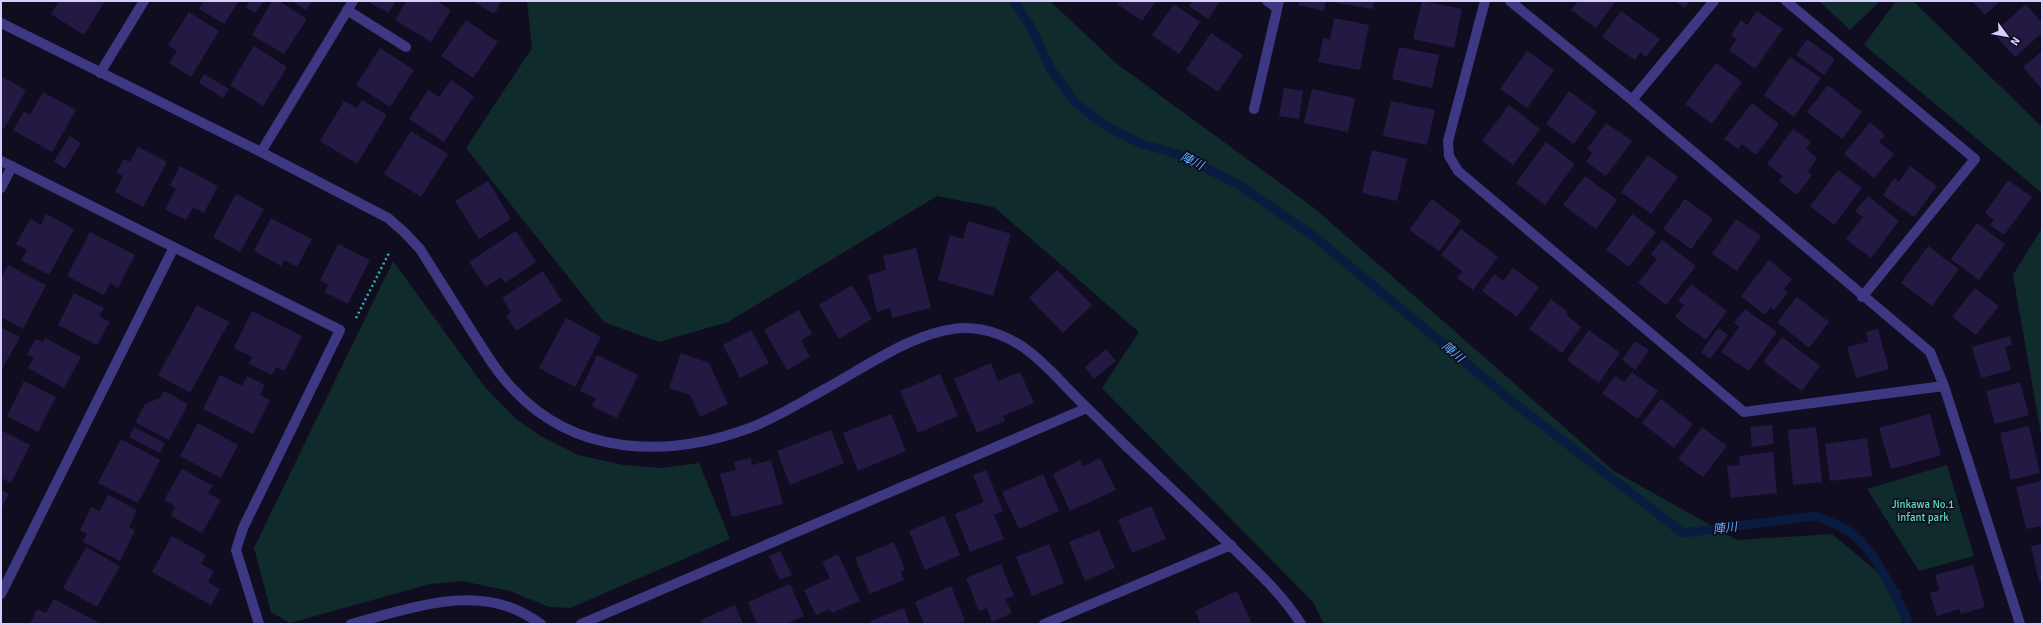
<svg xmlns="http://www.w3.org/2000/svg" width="2043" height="625" font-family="Signika,'Noto Sans JP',sans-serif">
<rect width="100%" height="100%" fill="#110d21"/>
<path fill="#102b2b" d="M527,1h523l67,63 197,144 300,263 123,69 95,-6 68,57 2,33h-578l-11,-22 -211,-214 37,-56 -145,-125 -57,-11 -209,126 -69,20 -55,-20 -138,-174 66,-100z
M1819,1h61l-30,29z
M1896,1h17l129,126v66l-178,-148z
M2042,228v212l-29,-165z
M393,261l91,125 31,32 24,17 39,20 45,10 38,3 38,-5 31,76 -160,69 -21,-1 -39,-16 -48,-10 -32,3 -140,39 -19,-11 -17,-64z
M1947,465l27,91 -55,15 -52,-82z"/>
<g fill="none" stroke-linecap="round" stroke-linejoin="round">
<path stroke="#091b3f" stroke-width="9" d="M1014,1l17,26 20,43 25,33 27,21 36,19 42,12 58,30 76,52 199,166 169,130 132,-17c13,5 28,10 39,19 24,21 38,55 53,83v6"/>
</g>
<path fill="#231942" d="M59,1h46l-21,34 -33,-21z
M204,1h35l-15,23 -25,-15z
M250,1h14l-9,12 -9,-6z
M272,1h7l28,18 -23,35 -32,-19z
M292,1h20l-6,9z
M371,1h25l-7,12 -19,-10z
M406,1h31l14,9 -20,32 -36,-22z
M473,1h29l-8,13z
M1119,1h37l-14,20 -25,-17z
M1193,1h27l-12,18 -19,-13z
M1299,1h27l-2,10 -26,-6z
M1337,1h37l-1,8 -37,-6z
M1422,1l40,8 -8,39 -41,-9z
M1578,1h38l-20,27 -25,-18z
M1675,1h15l-5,7z
M1972,1h28l-15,14z
M1174,4l26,18 -21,32 -27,-19z
M2026,4l16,19v10l-27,24 -22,-24z
M1621,11l39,28 -14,18 -6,-5 -5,8 -33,-23z
M1757,11l26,18 -28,40 -26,-19 8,-11 -6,-4 10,-15 6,5z
M189,12l30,19 -28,46 -22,-14 8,-12 -9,-6z
M1334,18l35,7 -9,45 -42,-8 5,-24 7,2z
M466,20l32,22 -25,36 -32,-22z
M1211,33l32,22 -25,37 -32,-22z
M1807,39l28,20 -11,16 -28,-20z
M254,46l33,21 -24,39 -33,-21z
M1399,47l40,8 -7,33 -40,-9z
M380,48l34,22 -24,37 -34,-22z
M1527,51l27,19 -27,38 -27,-19z
M2042,51v38l-19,-22z
M1790,57l31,21 -27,39 -30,-22z
M1716,63l26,19 -30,42 -27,-20z
M204,74l25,15 -6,9 -24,-15z
M1,76l25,14 -22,39 -3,-1z
M451,80l23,16 -30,46 -35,-23 19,-29 11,7z
M1828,85l34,27 -20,27 -35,-27z
M1284,88l19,3 -4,28 -20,-3z
M1312,89l43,9 -7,34 -44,-9z
M1569,91l28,21 -23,32 -28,-20z
M43,92l33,18 -24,42 -39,-22 11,-19 6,4z
M362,100l25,15 -30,49 -37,-23 24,-40 13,7z
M1391,101l44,9 -8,35 -44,-9z
M1752,103l27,21 -23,31 -14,-11 -4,5 -14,-10z
M1509,105l31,24 -27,36 -31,-24z
M1870,122l15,13 -6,7 15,12 -20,24 -30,-24z
M1606,123l26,18 -26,35 -20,-14 6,-9 -5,-4z
M1793,129l18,13 -5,7 11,9 -9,14 4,3 -15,20 -18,-14 4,-5 -16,-12z
M411,131l37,23 -27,43 -37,-23z
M70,136l11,7 -16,26 -11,-8z
M1546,142l29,22 -30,41 -29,-22z
M138,147l29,15 -24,45 -28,-15 8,-16 -7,-3 8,-14 6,3z
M1372,150l35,9 -10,42 -35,-8z
M1648,155l30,22 -27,37 -30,-22z
M180,166l38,20 -14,27 -11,-6 -7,13 -21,-11 11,-20 -6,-4z
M1910,166l27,20 -23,31 -31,-22 11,-17 5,4z
M1838,170l24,18 -28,37 -24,-19z
M1585,176l32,24 -21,29 -33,-24z
M2008,180l24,17 -28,38 -14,-10 4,-5 -9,-7z
M488,181l23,38 -32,20 -24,-38z
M236,194l28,15 -24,43 -27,-15z
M1868,196l31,25 -28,37 -25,-19 17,-22 -8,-6z
M1432,199l29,22 -22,30 -30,-21z
M1685,199l28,20 -22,30 -28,-20z
M46,214l28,15 -25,46 -28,-15 6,-10 -11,-6 14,-25 11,6z
M1632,214l24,18 -27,35 -23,-17z
M271,218l41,21 -15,28 -13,-7 -3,6 -27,-15z
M1736,219l25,17 -24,35 -25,-17z
M968,221l43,13 -18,62 -55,-16 12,-45 13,4z
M1977,223l28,21 -26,36 -28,-21z
M1461,229l37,28 -25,33 -16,-12 6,-6 -22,-17z
M516,231l20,31 -31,21 -4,-6 -15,10 -17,-25z
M90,232l45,23 -17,33 -8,-5 -6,12 -37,-19z
M1662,240l34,26 -30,39 -28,-22 19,-24 -6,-5z
M338,244l32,16 -22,44 -23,-12 3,-8 -8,-4z
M1928,246l31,23 -27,37 -31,-23z
M916,248l15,60 -39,10 -2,-10 -13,4 -9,-37 18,-5 -3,-14z
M1769,260l23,19 -8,10 4,3 -14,18 -3,-3 -6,8 -24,-19z
M8,265l38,20 -23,44 -22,-12v-39z
M1513,268l26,19 -22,30 -35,-26 12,-17 9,7z
M1057,270l35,35 -29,28 -34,-35z
M543,271l19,30 -46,30 -10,-15 5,-4 -9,-14z
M1691,284l36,27 -21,29 -31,-23 9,-12 -6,-4z
M852,285l20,34 -33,20 -20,-34z
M1975,288l24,18 -23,29 -24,-18z
M74,293l30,15 -5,8 11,6 -13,23 -39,-20z
M1797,297l32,25 -20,26 -32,-26z
M1551,299l17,13 -2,3 15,12 -19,26 -33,-24z
M197,305l32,17 -39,71 -32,-18z
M1745,309l32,23 -28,39 -28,-19 18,-25 -5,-4z
M799,310l13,24 -11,6 9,17 -23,13 -23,-40z
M252,311l50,25 -17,35 -9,-4 -4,8 -23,-11 3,-7 -18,-9z
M566,318l35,19 -26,50 -36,-19z
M1,327l19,10 -19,34z
M1718,328l10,7 -18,24 -9,-7z
M1878,329l11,40 -33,9 -9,-31 21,-5 -2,-10z
M751,330l18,33 -29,15 -17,-33z
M1589,330l31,23 -21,30 -32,-23z
M2010,336l2,9 -7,2 6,23 -30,8 -9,-31z
M1782,337l38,29 -18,25 -39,-29z
M45,338l36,19 -17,31 -36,-20 6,-10 -7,-4 9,-15 7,3z
M1635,341l14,9 -14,20 -13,-10z
M1106,349l10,12 -22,18 -9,-12z
M681,353l28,10 19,41 -28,13 -10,-22 -21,-7z
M597,355l41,20 -21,43 -25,-12 4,-8 -16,-7z
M991,363l7,18 22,-9 14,31 -31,13 2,5 -28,12 -23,-54z
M1632,372l26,19 -20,28 -36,-26 13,-17 9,6z
M940,374l18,42 -40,17 -18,-42z
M220,375l22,11 5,-10 18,9 -5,10 10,5 -17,34 -50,-25z
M24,381l32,16 -18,35 -31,-16z
M2020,382l9,33 -34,9 -9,-33z
M164,391l24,13 -19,36 -34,-18 10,-18 15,-6z
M1661,399l32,25 -19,24 -32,-25z
M891,414l15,37 -48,20 -15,-38z
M1930,414l11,41 -50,14 -12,-41z
M198,423l40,22 -17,33 -41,-22z
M1772,425l2,19 -22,3 -2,-20z
M2029,426l11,47 -29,7 -11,-47z
M134,427l31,16 -5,10 -31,-16z
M1702,427l25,19 -24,31 -25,-18z
M1816,427l6,55 -29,3 -5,-55z
M1,430l29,15 -19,38 -10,-5z
M831,430l13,33 -54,22 -13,-34z
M1867,438l5,38 -42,5 -5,-37z
M121,439l39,21 -22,43 -40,-20z
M1773,452l4,41 -46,5 -4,-32 13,-1 -1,-9z
M751,458l1,7 19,-5 12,44 -51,13 -12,-43 16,-4 -2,-8z
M1100,458l16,32 -46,21 -17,-37 27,-14 3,7z
M182,469l31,17 -5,7 13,7 -19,33 -31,-17 4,-10 -11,-6z
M986,470l17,41 -9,4 10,24 -34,13 -15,-38 29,-12 -11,-27z
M1043,474l16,37 -40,18 -17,-37z
M2042,481v45l-16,3 -10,-42z
M1,490l8,4 -8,15z
M108,495l29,15 -8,17 6,3 -15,31 -37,-19 4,-8 -7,-4 11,-23 9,4z
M1151,506l15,33 -34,14 -14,-33z
M944,516l16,39 -35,15 -16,-39z
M1099,530l16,38 -30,13 -16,-39z
M172,536l34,19 -5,9 13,7 -6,11 12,7 -9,16 -59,-33z
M894,542l11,28 -4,2 3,8 -34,14 -15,-36z
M1049,544l15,39 -32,13 -16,-39z
M2042,544v37l-3,1 -8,-36z
M86,547l34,19 -23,41 -34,-19z
M780,551l12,24 -12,5 -11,-24z
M838,554l22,47 -28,12 -2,-4 -14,6 -12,-25 26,-12 -8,-16z
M1001,564l13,32 -9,3 7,14 -20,9 -5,-14 -8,3 -13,-33z
M1973,565l12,42 -24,7 -2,-5 -22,7 -7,-23 9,-3 -4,-15z
M790,584l14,32 -18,8h-29l-9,-22z
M951,586l14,35 -8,3h-33l-9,-22z
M1237,591l15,33h-51l-6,-13z
M54,599l47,25h-71l7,-15 9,4z
M735,605l8,19h-41l-1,-4z
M904,608l6,16h-38l-2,-3z"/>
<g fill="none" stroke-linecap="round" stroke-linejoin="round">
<path stroke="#2eb3ae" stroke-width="2.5" stroke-dasharray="2 3" stroke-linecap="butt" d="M356,318l34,-67"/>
<path stroke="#3d3881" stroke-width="10" d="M1267,1l10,7
M1485,1l-37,140 1,15 9,15 286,241 200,-26
M1510,1l122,99 298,252 14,34 76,238
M1786,1l189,158 -113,138
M347,10l59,37
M1,23l260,129 127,66 16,14 16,17c17,27 34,54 51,81 13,20 25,42 42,59 62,67 153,69 234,40 28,-10 54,-27 80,-41 40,-22 91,-59 138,-60 22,0 45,9 62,22 19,14 33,31 49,47 16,16 32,31 48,47 38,36 77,72 114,109 23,22 46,44 63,71
M100,73l44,-72
M1632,100l82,-99
M1254,109l25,-108
M261,152l92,-151
M1,161l339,169 -97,198 -7,22 23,74
M1,188l11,-22
M1,594l173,-347
M351,624c50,-13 110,-36 161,-16 10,4 20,10 29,16
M581,624l506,-216
M1044,624l187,-79"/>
</g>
<g text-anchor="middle" stroke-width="3.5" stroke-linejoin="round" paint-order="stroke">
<g font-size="11" fill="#5adfc1" stroke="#110d21">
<text x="1923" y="508">Jinkawa No.1<tspan x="1923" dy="13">infant park</tspan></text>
</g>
<g font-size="12" font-style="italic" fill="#5cafff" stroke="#110d21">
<text transform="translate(1192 161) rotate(26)" y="4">陣川</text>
<text transform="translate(1453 352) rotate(40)" y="4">陣川</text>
<text transform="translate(1725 528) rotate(-7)" y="4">陣川</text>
</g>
</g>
<rect width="2043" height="625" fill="none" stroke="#d5ceff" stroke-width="4"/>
<g transform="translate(2007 36) rotate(122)" stroke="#110d21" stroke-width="3" paint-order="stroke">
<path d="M0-3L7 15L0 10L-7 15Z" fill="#d5ceff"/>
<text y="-6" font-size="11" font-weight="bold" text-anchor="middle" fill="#d5ceff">N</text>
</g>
</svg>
